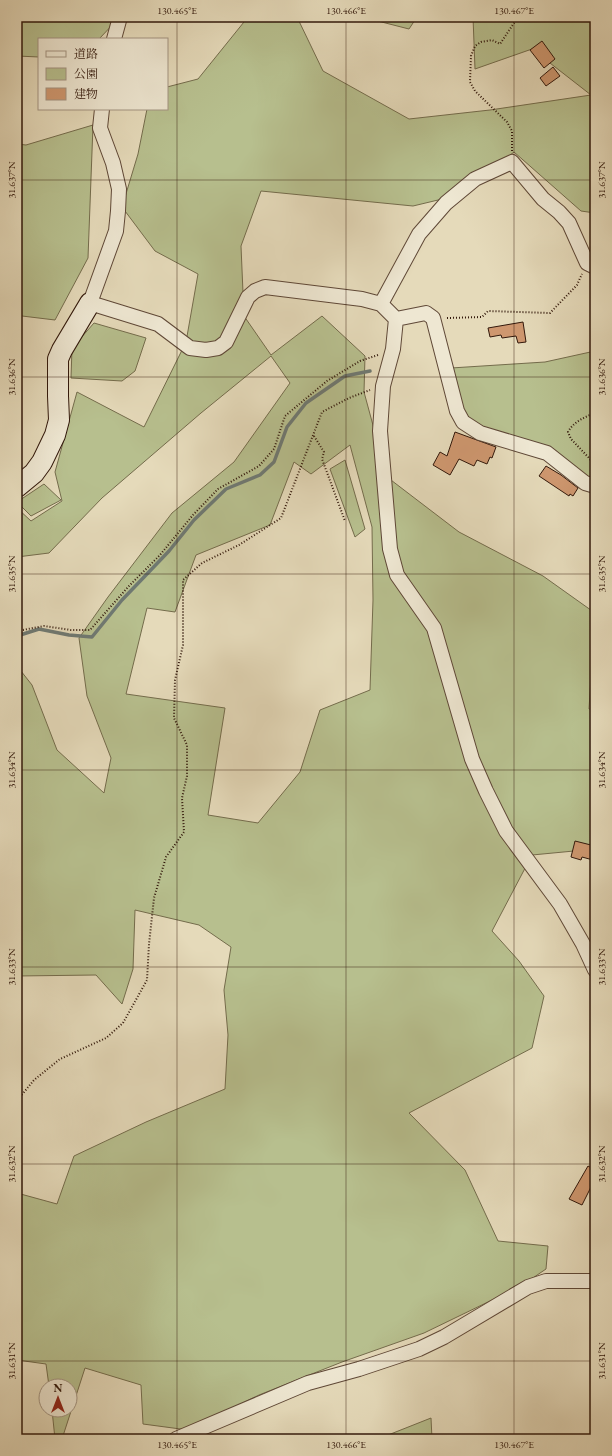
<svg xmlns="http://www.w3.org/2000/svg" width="612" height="1456" font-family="'EB Garamond','Noto Serif JP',serif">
<rect width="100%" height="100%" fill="#e5daba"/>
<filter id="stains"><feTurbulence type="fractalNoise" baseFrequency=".005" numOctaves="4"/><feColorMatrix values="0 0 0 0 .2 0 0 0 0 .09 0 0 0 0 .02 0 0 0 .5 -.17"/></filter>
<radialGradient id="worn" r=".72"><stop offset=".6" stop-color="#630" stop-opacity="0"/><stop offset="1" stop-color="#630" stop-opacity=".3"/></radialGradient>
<path fill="#b7bf8e" stroke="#746c4c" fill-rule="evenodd" d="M17,17h100v3l-18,19h-60v18l-22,-1z
M248,17h49l26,54 86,48 81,-9 101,-15 -59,-46 -57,20 -2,-52h122v196l-14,-2 -67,-59 -55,43 -46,11 -152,-15 -20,55 3,70 27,39 51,-39 43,40 -1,36 23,85 72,55 84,44 52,37 -6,96 6,1v139l-63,6 -40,76 27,30 25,35 -12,52 -123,65 56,57 33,71 50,5 -2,23 -25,17 -97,47 -82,29 -83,33 -71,35 -45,-6 -2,-39 -56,-17 -23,71h-7l-3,-29h18v-24h-21l-3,-22 -29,-4v-167l40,11 17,-48 72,-34 79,-33 3,-54 -4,-45 7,-43 -32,-22 -64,-15 -2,59 -11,35 -26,-29 -79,1v-310l15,19 25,65 47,43 7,-35 -24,-62 -8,-58 29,-41 64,-84 62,-51 56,-79 -19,-27 -70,57 -99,85 -53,55 -32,4v-49l14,13 31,-20 -7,-29 22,-80 67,35 42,-85 12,-68 -43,-23 -33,-44 16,-53 9,-45h20v-22l31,-8zM350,445l22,82 1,73 -3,90 -50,20 -20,62 -42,51 -50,-8 17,-107 -99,-14 21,-86 28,4 21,-57 74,-30 24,-63 17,12z
M362,17h55l-8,12z
M93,125l-5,133 -33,62 -33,-4 -5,-8v-164l9,1z
M94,323l52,15 -11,33 -13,10 -51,-3 1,-30z
M595,351v132l-58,-29 -59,-19 -27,-25v-42l94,-6z
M345,460l20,69 -10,8 -25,-68z
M44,484l17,16 -30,16 -14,-14z
M431,1418l1,21h-54z"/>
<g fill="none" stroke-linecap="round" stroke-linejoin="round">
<path stroke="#6f7972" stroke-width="3.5" d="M17,636l22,-7 30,6 23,2 30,-37 47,-49 25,-31 32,-31 34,-14 14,-13 13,-35 19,-24 39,-27 25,-5"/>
</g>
<path fill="#ce976f" stroke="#32180b" d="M542,41l13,18 -11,9 -14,-18z
M553,67l7,9 -14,10 -6,-8z
M523,322l3,20 -8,1 -2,-7 -14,2 -1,-3 -11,2 -2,-9z
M455,432l41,15 -4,11 -2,-1 -3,7 -10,-4 -3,6 -15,-7 -9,16 -17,-10 7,-13 7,4z
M546,466l15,9 17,13 -5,8 -3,-2 -1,2 -30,-20z
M575,841l20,5v7l-2,7 -11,-3 -1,3 -10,-3z
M588,1166l7,4v9l-13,26 -13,-6z"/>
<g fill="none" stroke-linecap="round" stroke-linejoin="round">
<g stroke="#5f4837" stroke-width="16">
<path id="street" d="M114,39l6,-22
M102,109l-2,19 13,35 6,26 -1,22 -2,20 -26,72 68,21 32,24 16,2 12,-2 8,-6 22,-45 7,-6 10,-4 97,12 19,5 15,15
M381,304l38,-70 27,-31 29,-24 37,-17 31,37 16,13 10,11 18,40 8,4
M396,319l-3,30 -10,37 -3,45 10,118 7,26 37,53 38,131 14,32 20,40 54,73 23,40 12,26
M396,319l30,-6 7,5 24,93 6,11 17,11 67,20 38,30 10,3
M176,1439l132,-56 51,-14 60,-20 25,-12 84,-50 18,-6h49"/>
</g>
<g stroke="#32180b" stroke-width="22">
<path id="secondary" d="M17,487l17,-14 8,-11 13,-27 4,-15 -1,-24v-37l4,-9 28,-47"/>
</g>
<path stroke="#32180b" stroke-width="2" stroke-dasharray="1 2" stroke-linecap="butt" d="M512,151v-20l-5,-9 -32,-31 -5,-9 1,-26 4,-10 6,-4 11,-2 8,4 18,-27
M447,318l35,-1 6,-6 62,2 27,-28 5,-11
M595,413c-10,4 -22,9 -27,19l3,7 19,20 5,11
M314,436l10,16 -2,7 23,62
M17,631l27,-5 27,4h19l38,-43 32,-32 33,-40 25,-26 41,-23 15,-17 11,-33 42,-35 33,-20 18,-6
M17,1112l3,-15 14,-17 26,-21 46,-21 17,-15 24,-43 2,-36 5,-46 12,-41 18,-25 -2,-34 5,-22v-31l-13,-27 1,-38 8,-35v-65l19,-17 37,-18 42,-27 41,-106 27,-14 21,-8
M17,1169v22"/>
<use href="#street" stroke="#eee7d2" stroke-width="14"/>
<use href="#secondary" stroke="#eee7d2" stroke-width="20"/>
</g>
<path fill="none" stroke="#32180b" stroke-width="1" stroke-opacity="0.45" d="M177,17v1422M346,17v1422M514,17v1422M17,180h578M17,377h578M17,574h578M17,770h578M17,967h578M17,1164h578M17,1361h578"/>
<rect width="612" height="1456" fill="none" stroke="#e5daba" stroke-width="44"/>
<rect x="38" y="38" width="130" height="72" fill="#eee7d2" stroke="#a39482"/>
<rect x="46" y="51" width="20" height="6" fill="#eee7d2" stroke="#a39482"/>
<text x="74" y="58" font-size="12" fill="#32180b">道路</text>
<rect x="46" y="68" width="20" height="12" fill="#b7bf8e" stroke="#a39482"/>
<text x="74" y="78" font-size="12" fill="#32180b">公園</text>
<rect x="46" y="88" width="20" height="12" fill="#ce976f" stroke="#a39482"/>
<text x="74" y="98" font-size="12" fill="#32180b">建物</text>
<g transform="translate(58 1398)"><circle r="19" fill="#eee7d2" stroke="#a39482"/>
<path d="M0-3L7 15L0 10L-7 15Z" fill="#8f2418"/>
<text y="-6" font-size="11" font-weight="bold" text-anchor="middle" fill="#32180b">N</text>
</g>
<rect x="22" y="22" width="568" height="1412" fill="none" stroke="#32180b" stroke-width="1.5"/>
<g font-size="10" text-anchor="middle" fill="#32180b">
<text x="177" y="14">130.465°E</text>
<text x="346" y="14">130.466°E</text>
<text x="514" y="14">130.467°E</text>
<text transform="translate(11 180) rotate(-90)" y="4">31.637°N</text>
<text transform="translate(601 180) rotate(-90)" y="4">31.637°N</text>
<text transform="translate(11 377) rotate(-90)" y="4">31.636°N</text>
<text transform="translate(601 377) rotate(-90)" y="4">31.636°N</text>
<text transform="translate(11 574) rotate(-90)" y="4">31.635°N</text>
<text transform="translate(601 574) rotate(-90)" y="4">31.635°N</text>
<text transform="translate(11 770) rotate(-90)" y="4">31.634°N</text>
<text transform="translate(601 770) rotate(-90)" y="4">31.634°N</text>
<text transform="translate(11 967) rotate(-90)" y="4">31.633°N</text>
<text transform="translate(601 967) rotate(-90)" y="4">31.633°N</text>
<text transform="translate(11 1164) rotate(-90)" y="4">31.632°N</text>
<text transform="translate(601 1164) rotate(-90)" y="4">31.632°N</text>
<text transform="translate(11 1361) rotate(-90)" y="4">31.631°N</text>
<text transform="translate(601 1361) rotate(-90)" y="4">31.631°N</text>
<text x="177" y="1448">130.465°E</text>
<text x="346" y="1448">130.466°E</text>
<text x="514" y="1448">130.467°E</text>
</g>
<rect width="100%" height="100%" filter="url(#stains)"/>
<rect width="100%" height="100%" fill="url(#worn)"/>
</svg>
